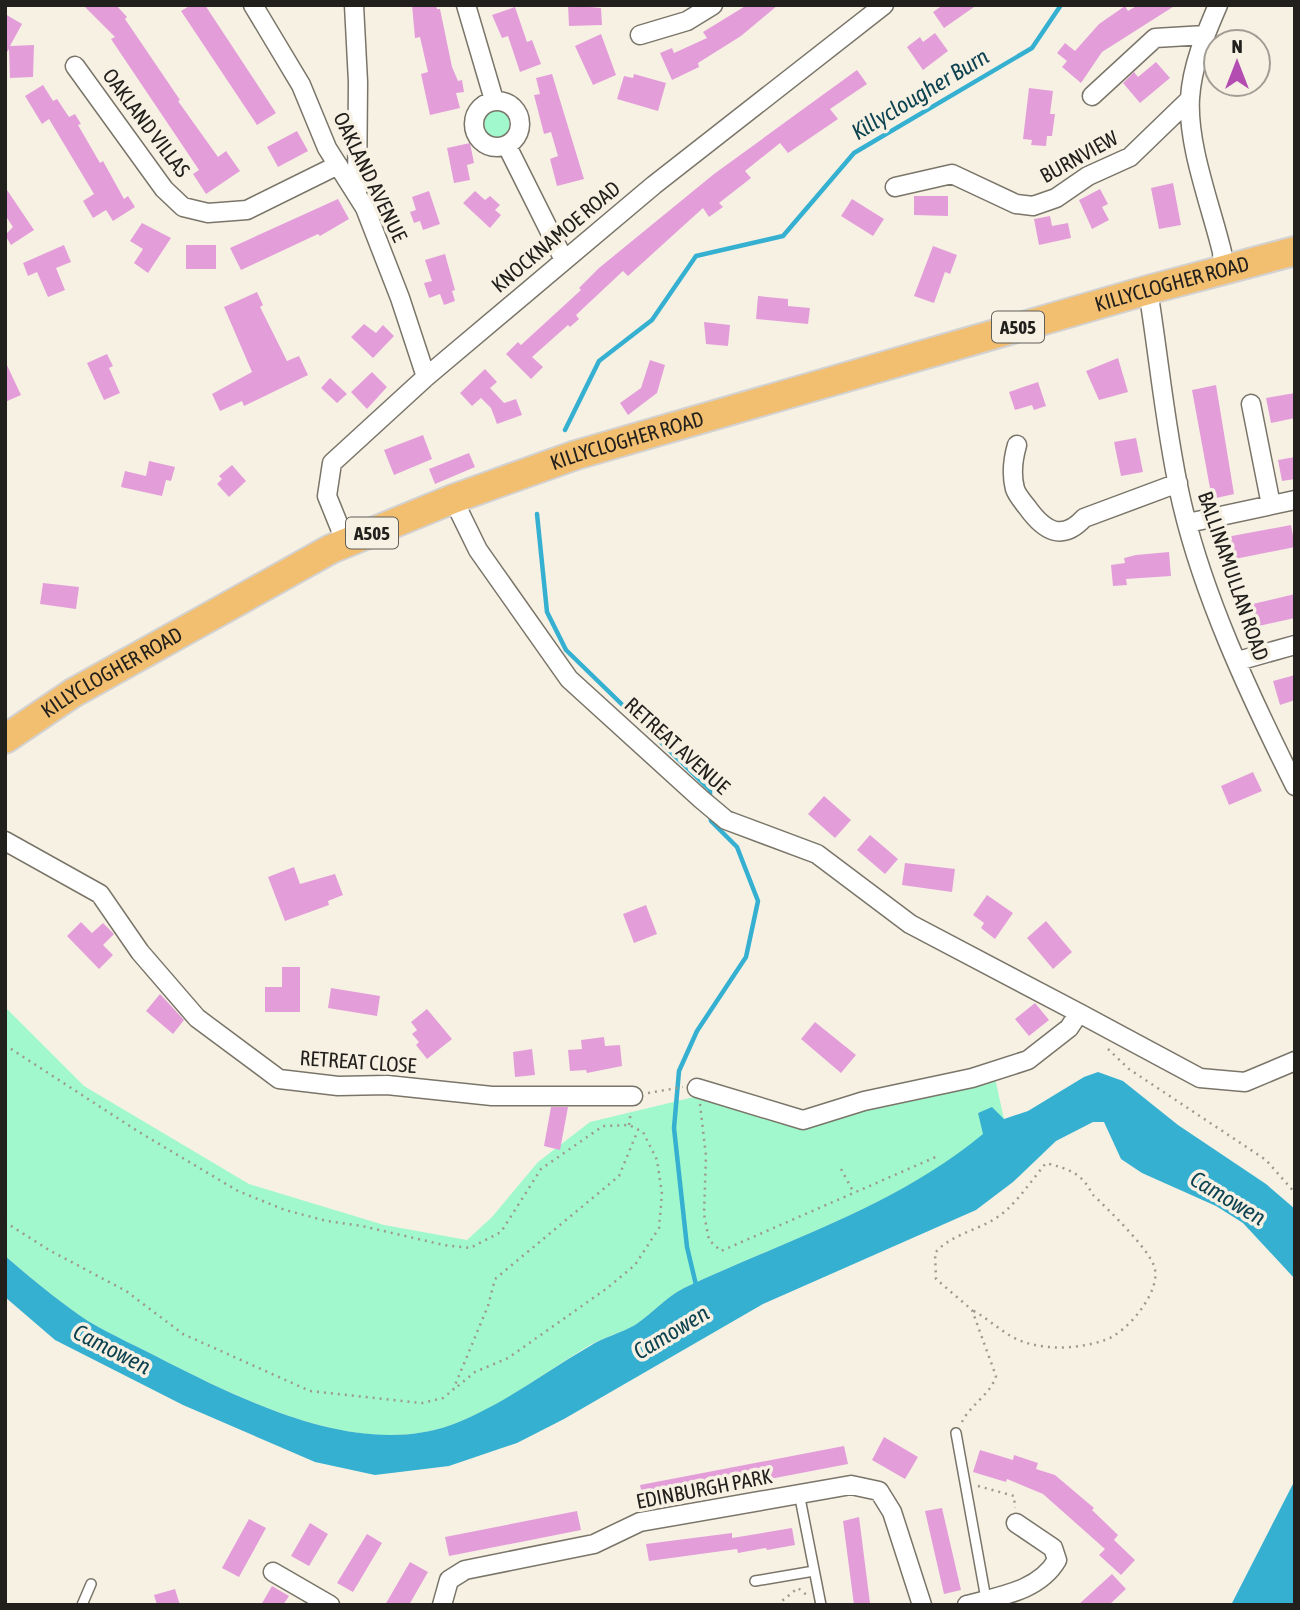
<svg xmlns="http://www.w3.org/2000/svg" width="1300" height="1610" font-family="'Asap Condensed',sans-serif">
<rect width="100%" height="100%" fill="#f7f1e4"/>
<path fill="#a1f8cc" d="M483 124a15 15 0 1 1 30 0a15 15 0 1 1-30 0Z
M5,1007l79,79 165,98 135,41 83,15 25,-23 46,-55 52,-40 104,-25 111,29 190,-48 9,41 -26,-7 6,22c-89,73 -198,106 -300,154 -18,9 -32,26 -49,37 -14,8 -31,12 -45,20 -47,28 -87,61 -139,80 -91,33 -204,-23 -284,-63 -26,-14 -54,-26 -79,-41 -30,-20 -56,-42 -83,-65z"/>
<path fill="#36b0d1" d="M1098,1072l25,9 55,44 88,59 29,25v70l-52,-56 -27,-17 -74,-33 -21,-14 -17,-37h-11l-37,19 -43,41 -37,28 -213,94 -199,115 -47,24 -68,23 -74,9 -60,-13 -132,-57 -128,-65 -50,-43v-41c27,23 53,45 83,65 25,15 53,27 79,41 80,40 192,96 284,63 51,-19 92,-52 139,-79 14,-9 31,-13 45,-21 17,-11 31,-28 49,-37 102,-48 211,-81 299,-154l-5,-21 14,-6 12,12 24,-8 56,-34z
M1295,1480v125h-64z"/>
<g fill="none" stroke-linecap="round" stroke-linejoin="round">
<path stroke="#36b0d1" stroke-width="4.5" d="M565,430l34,-69 53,-41 44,-64 87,-20 71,-83 178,-105 29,-43
M537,514l10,98 19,38 144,140v8
M697,1289l-10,-42 -13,-119 5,-57 18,-40 49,-74 12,-56 -21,-54 -26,-26 -1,-8"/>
</g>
<path fill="#e39eda" d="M83,5h33l11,12 -2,2 55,81 -2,1 40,56 8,-6 14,20 -34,23 -13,-20 6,-4 -88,-131 4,-2z
M191,5h14l71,108 -19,12 -76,-114z
M412,5h24l1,4h3l12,58 6,14 4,-1 2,12 -8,1 4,15 -30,7 -9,-41 7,-2 -8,-35 -5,1z
M568,5l33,3 1,17 -33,1z
M747,5h31l-37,31 -43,27 1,4 -27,13 -12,-27 12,-5 2,5 33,-15 -4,-6z
M943,5h34l-33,23 -11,-16z
M1138,5h38l-74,47 -21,31 -19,-16 5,-6 -10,-8 8,-10 10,8 24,-27 26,-18 3,5z
M515,7l12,35 5,-2 9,24 -21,8 -12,-36 -6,2 -10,-23z
M5,14l17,10 -12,22 24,-1 -1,32 -23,1 -1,-29 -4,6z
M935,33l13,18 -25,19 -16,-23 13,-10 3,5z
M601,34l15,41 -23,10 -18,-39z
M1156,62l14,16 -30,25 -17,-20 11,-11 4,5z
M857,70l10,14 -37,25 8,10 -50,34 -8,-10 -35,28 6,7 -32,25 4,4 -14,10 -6,-9 -75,68 -5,-5 -47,44 3,4 -9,8 -2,-2 -36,32 11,10 -12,12 -25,-25 12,-12 3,3 60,-55 -2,-2 20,-20 115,-94z
M552,74l32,105 -27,7 -7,-27 8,-3 -7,-24 -7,2 -10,-39 6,-1 -4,-16z
M634,74l32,9 -8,28 -41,-12 7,-23 9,2z
M43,85l10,16 4,-2 12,18 6,-3 6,10 -3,1 22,38 3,-2 21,38 4,-3 7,11 -22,14 -7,-11 -13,8 -10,-17 11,-7 -45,-75 -7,5 -17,-28z
M1029,88l24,3 -3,23h5l-3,22h-5l-1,10 -15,-1 1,-5 -9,-1z
M297,131l11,20 -30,16 -11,-20z
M470,143l4,20 -7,2 3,15 -16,3 -7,-35z
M1173,183l8,42 -22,4 -8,-41z
M5,187l29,43 -23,15 -6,-10 8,-8 -8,-12z
M1100,189l8,15 -6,3 7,13 -17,9 -13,-29z
M429,191l11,33 -17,6 -3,-9 -6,2 -4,-11 6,-2 -4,-13z
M475,191l10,9 5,-4 10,9 -5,5 6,5 -11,13 -27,-25z
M914,196h34v20l-34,-1z
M338,199l11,20 -29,17 -2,-2 -77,36 -11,-22z
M852,199l32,20 -11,17 -32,-20z
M1050,216l2,10 16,-3 3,15 -32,7 -5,-26z
M142,223l29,15 -23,35 -14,-10 9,-14 -13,-8z
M64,245l7,17 -15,6 9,22 -17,7 -11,-25 -9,4 -5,-13z
M186,245h30v24h-30z
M933,246l24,9 -7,19 -5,-2 -11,31 -20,-7z
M445,254l10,36 -3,1 3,10 -11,4 -4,-11 -11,4 -5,-15 8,-2 -7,-21z
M257,292l6,13 -3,2 27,54 12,-5 9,19 -64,31 -2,-5 -22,10 -8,-17 40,-22 -28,-65z
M758,296l30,3v7l22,2 -2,16 -52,-5z
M704,322l26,3 -2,21 -22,-2z
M364,324l12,9 7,-8 11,11 -21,22 -22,-21z
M107,354l6,12 -4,2 11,25 -16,7 -17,-37z
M1118,358l10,34 -29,8 -13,-29z
M650,360l15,5 -8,28 -29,22 -8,-12 21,-15z
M5,361l16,34 -16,7z
M485,369l12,13 -7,6 14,15 12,-4 6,16 -25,9 -6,-16 -10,-10 -9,8 -12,-13z
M372,372l15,15 -20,22 -16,-17z
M330,378l17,16 -10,9 -16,-15z
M1038,382l8,24 -12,4 -2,-5 -17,5 -6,-18z
M1216,385l18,109 -22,5 -20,-109z
M1295,393v25l-24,5 -5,-25z
M423,435l9,24 -38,16 -10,-25z
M1136,438l7,34 -22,4 -7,-34z
M469,453l6,14 -40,17 -6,-15z
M1295,457v22l-13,2 -4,-21z
M149,461l26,6 -4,14 -5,-1 -4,16 -41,-9 4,-16 21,5z
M232,465l14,16 -17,16 -12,-13 5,-5 -3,-3z
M1291,525l4,22 -70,14 -4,-23z
M1169,552l2,24 -45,3 1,6 -14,1 -2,-21 14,-2 -1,-5 12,-3z
M43,583l36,4 -3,22 -36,-5z
M1295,594v24l-45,10 -6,-22z
M1295,675v25l-15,5 -7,-24z
M1253,772l9,19 -33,14 -8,-19z
M824,796l27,24 -16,18 -27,-24z
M870,835l28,24 -13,15 -28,-24z
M905,863l50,6 -3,23 -50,-7z
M294,867l6,17 35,-10 8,21 -15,6 1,4 -44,16 -17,-44z
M987,895l26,18 -18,26 -14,-11 3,-5 -11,-8z
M646,905l11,29 -23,9 -11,-29z
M1046,921l26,31 -19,17 -26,-31z
M81,922l11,11 11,-10 11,11 -11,11 10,10 -14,14 -32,-33z
M282,967h18v45h-35v-25h17z
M331,988l49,8 -3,20 -49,-8z
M160,994l24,26 -11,14 -27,-23z
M1035,1003l14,17 -20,16 -14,-17z
M427,1009l25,30 -25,20 -11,-14 3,-3 -7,-8 5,-4 -6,-8z
M815,1022l41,33 -15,18 -40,-34z
M604,1037l1,9 15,-1 2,21 -35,7 -1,-3 -16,1 -2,-21 14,-1 -1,-9z
M532,1049l3,26 -20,2 -2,-25z
M551,1107h17l-8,43 -16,-4z
M884,1437l34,20 -13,22 -33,-19z
M844,1446l4,18 -204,39 -4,-18z
M980,1450l33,10 1,-5 24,8 -2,6 19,6 39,33 -2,2 26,25 -4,5 21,20 -14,15 -22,-20 6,-6 -62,-55 -36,-15 -1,3 -33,-10z
M942,1508l19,82 -17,4 -19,-83z
M577,1511l4,19 -132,26 -4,-19z
M859,1517l11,86 -16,2 -11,-84z
M249,1519l17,9 -27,49 -17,-9z
M310,1523l18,11 -19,32 -18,-10z
M792,1528l3,17 -28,5 -1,-2 -28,5 -1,-4 -88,12 -3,-17 86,-11v5z
M367,1534l15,9 -29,49 -16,-9z
M410,1562l18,10 -19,33h-24z
M1112,1574l14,15 -17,16h-31z
M272,1586l17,10 -6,9h-22z
M175,1589l5,16h-23l-3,-10z"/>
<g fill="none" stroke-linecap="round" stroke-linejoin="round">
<g stroke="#7a7569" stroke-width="12">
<path id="service" d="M956,1433l30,166
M799,1493l22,112
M755,1581l59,-10
M82,1605l9,-21"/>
</g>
<g stroke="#7a7569" stroke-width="21">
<path id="minor" d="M253,5l48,80 26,63 38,60 35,90 26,79
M354,5l4,77 -1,112
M466,5l28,95
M1218,5c-13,30 -26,61 -28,93 -3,47 21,108 32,154l1,19
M640,35l47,-14 26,-16
M75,66l89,123 19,18 25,6 39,-3 91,-45
M1092,96l63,-58 50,-3
M474 124a23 23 0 1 1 46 0a23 23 0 1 1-46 0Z
M507,146l57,114
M895,187l57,-13 64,30 17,2 23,-8 32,-22 42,-19 60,-58
M1148,290c11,68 17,137 32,205 21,97 70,201 115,291
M1251,404l20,101
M1017,445c-4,14 -6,29 -2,44 2,6 8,13 12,18 17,24 35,35 57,11l94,-35
M453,499l25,51 91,129 132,120 25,21 91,34 93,70 169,89 -10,15 -41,32 -56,18 -108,23 -61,19 -106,-32
M1188,523l107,-23
M346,543l-19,-47 5,-33 94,-86 228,-192 230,-180
M1238,661l57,-16
M5,841l95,53 40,58 57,66 82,61 59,7 49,-1 105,11h141
M1079,1013l121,65 45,4 50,-21
M273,1572l57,33
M442,1605l7,-25 16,-10 129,-26 46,-22 211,-37 28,6 13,21 30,93
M967,1605c33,-9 72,-14 90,-45l-4,-12 -37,-25"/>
</g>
<g stroke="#d3d2d2" stroke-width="32">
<g id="trunk">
<path id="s1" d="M5,739l68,-46 258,-144 122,-50 123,-44 572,-165 147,-39"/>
</g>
</g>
<path stroke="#9e9990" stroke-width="2.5" stroke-dasharray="2 5" stroke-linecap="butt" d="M5,1045l134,87 99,59 47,19 42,11 35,5 82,19 26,3 31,-16 40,-63 62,-43 26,-1 14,7 14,28 5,34 -3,34 -24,37 -29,24 -98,69 -33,14 -22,18
M1108,1049l21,20 137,91 29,33
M648,1093l35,-6
M700,1104l6,52 -2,58 5,26 12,11 217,-95
M629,1125l2,-14
M841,1169l13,24
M5,1222l44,28 77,41 57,43 127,57 112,12 21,-5 10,-8 35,-84 7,-27 124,-103 19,-46
M962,1422c8,-17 29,-28 34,-46l-24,-66 -36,-31 -1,-26c14,-17 39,-22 58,-33 21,-12 37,-38 53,-57 21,6 36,9 46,31 15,14 56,54 62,72 9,24 -27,67 -49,74 -23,8 -51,10 -74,4 -24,-5 -38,-23 -59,-34
M978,1486l36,10 1,12
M777,1605l21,-17 10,8"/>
<use href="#service" stroke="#fff" stroke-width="9"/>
<use href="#minor" stroke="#fff" stroke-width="18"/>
<use href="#trunk" stroke="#f2be70" stroke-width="28"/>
</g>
<g text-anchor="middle" stroke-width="7" stroke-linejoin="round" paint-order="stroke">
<g fill="#f7f1e4" stroke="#625f58" stroke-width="2">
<rect x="992" y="311.5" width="52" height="31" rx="5"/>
<rect x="346" y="517.5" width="52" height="31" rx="5"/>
</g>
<g font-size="19" font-weight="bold" fill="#22201c">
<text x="1018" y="334">A505</text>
<text x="372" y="540">A505</text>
</g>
<g font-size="21" fill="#22201c" stroke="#f7f1e4">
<text transform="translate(146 123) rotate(53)" y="7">OAKLAND VILLAS</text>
<text transform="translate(1079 157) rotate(-29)" y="7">BURNVIEW</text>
<text transform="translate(370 177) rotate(64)" y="7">OAKLAND AVENUE</text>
<text transform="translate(556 237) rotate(-40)" y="7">KNOCKNAMOE ROAD</text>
<text dy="7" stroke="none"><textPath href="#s1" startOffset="1260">KILLYCLOGHER ROAD</textPath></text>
<text dy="7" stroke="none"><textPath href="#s1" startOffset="693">KILLYCLOGHER ROAD</textPath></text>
<text transform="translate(1233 576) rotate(71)" y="7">BALLINAMULLAN ROAD</text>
<text dy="7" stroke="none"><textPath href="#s1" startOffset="126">KILLYCLOGHER ROAD</textPath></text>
<text transform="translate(677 746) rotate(42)" y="7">RETREAT AVENUE</text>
<text transform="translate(358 1062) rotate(4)" y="7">RETREAT CLOSE</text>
<text transform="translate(704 1489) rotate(-11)" y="7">EDINBURGH PARK</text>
</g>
<g font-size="23" font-style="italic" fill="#0d4250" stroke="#f7f1e4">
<text transform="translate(920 94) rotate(-31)" y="8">Killyclougher Burn</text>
<text transform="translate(1228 1198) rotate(31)" y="8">Camowen</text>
<text transform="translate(671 1332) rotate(-31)" y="8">Camowen</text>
<text transform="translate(112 1349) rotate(27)" y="8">Camowen</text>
</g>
</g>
<rect width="1300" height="1610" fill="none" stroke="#22201c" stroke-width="14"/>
<g transform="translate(1237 63)"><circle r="33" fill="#f7f1e4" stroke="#a29d94" stroke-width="2"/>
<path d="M0-5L12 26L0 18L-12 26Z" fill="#b34db2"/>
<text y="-10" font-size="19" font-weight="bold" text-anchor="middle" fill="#22201c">N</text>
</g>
</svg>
